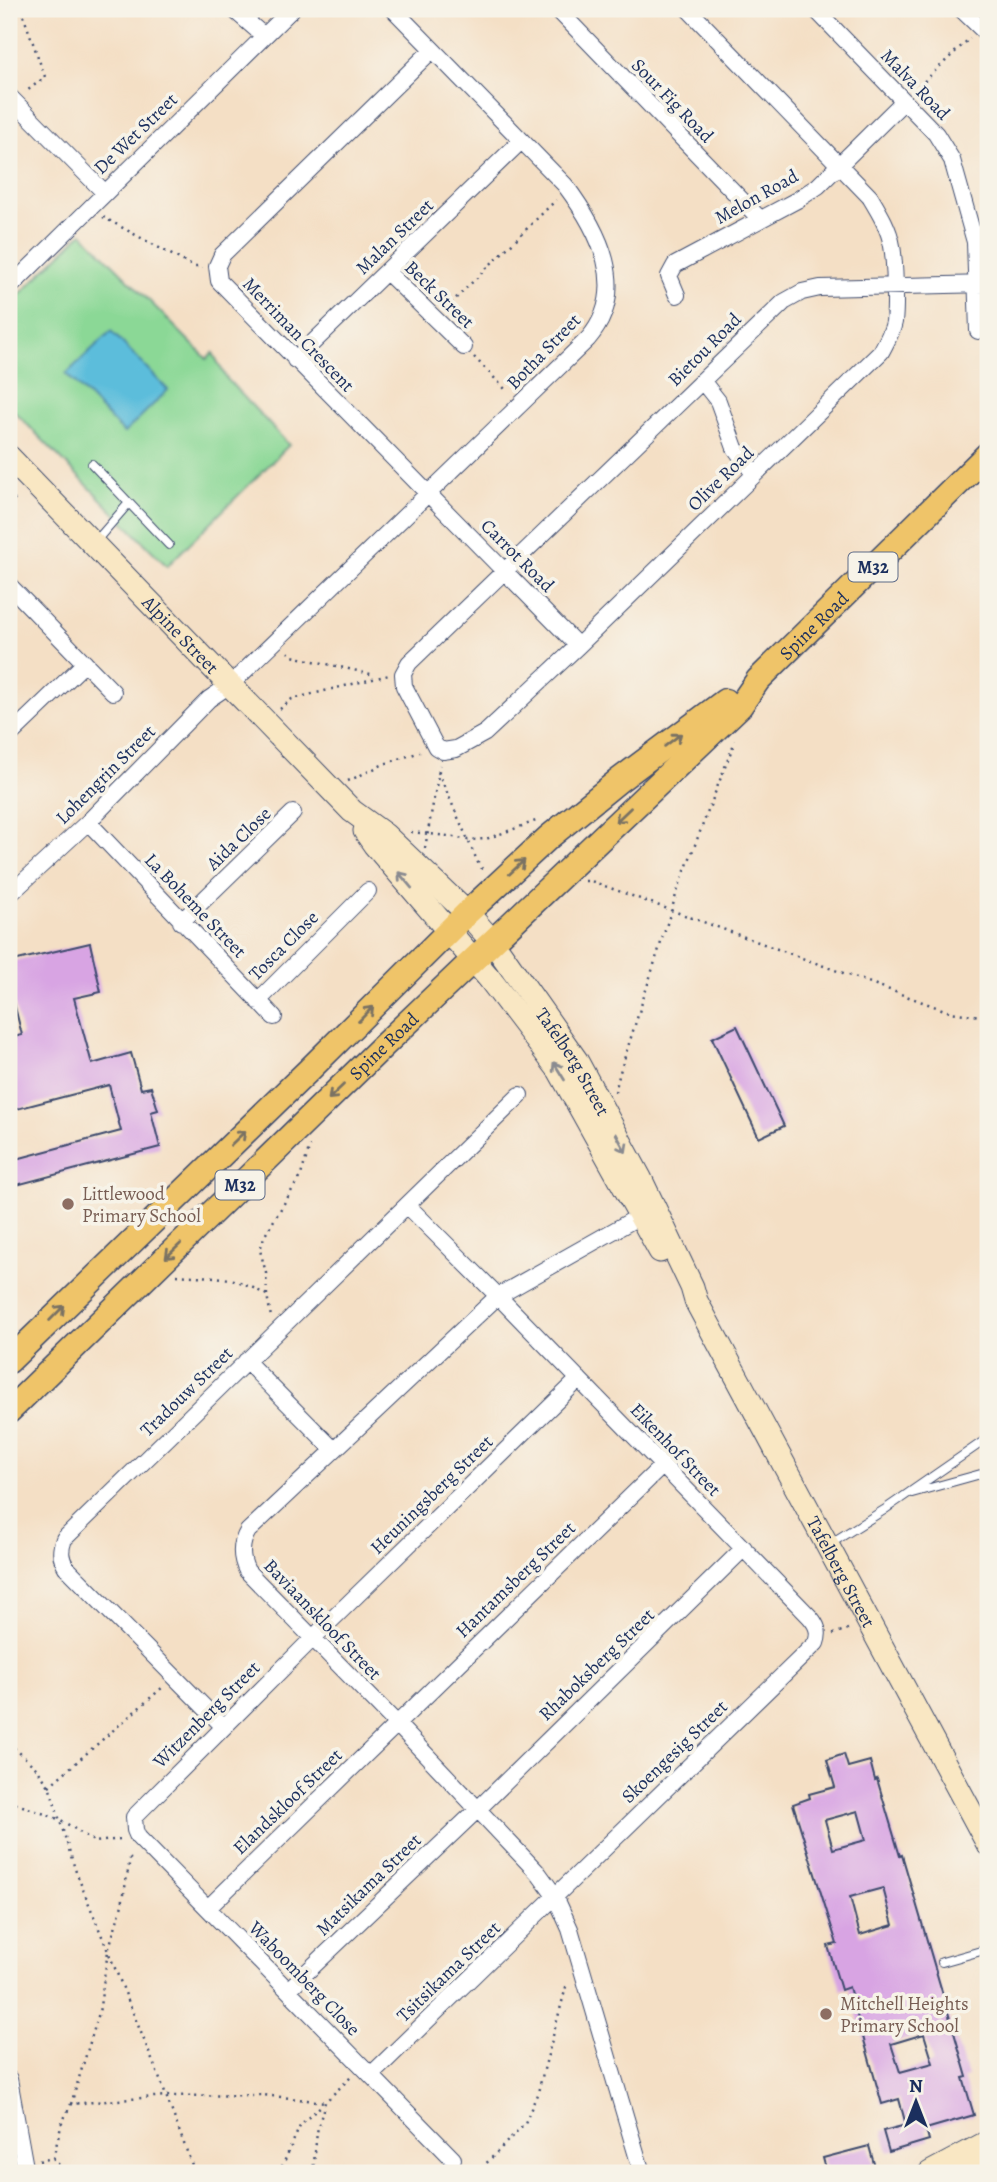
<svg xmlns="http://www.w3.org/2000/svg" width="997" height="2182" font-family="Alegreya,serif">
<rect width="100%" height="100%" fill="#f7f3e8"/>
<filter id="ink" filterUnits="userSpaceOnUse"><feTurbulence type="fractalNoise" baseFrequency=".0143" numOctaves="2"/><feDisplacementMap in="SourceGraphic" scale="14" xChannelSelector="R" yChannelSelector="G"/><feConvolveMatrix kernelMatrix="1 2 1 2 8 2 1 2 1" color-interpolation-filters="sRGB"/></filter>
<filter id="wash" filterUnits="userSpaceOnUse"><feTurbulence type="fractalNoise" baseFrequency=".00686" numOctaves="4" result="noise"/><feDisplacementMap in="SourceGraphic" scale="28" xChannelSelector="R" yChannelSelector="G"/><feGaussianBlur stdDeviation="1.57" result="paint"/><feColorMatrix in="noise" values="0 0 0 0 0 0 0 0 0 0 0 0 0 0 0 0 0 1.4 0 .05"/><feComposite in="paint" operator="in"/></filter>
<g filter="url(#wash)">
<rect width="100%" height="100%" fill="#f4dfc5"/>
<path fill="#8bd896" stroke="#53847a" stroke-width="2" d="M82,233l125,126 6,-6 13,25 63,67 -122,121 -158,-160v-101z"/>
<path fill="#5cbddb" stroke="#3c769c" stroke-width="2" d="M111,331l57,59 -44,43 -58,-59z"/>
<g id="blocks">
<path fill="#d8a4e3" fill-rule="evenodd" d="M90,943l11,49 -27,6 18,66 39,-11 10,36 10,-2 7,23 -7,2 9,35 -151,40v-26l112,-30 -12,-46 -100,26v-73l13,-3 -8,-32 -5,1v-42z
M737,1026l47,100 -25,12 -47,-100z
M844,1754l4,13 22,-6 5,19 2,-1 23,77 2,-1 65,222 -4,1 11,37 -48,14 3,11 -40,12 -6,-21 23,-6 -7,-26 -17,5 -33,-117 -8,3 -13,-44 9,-2 -44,-140 17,-6 -1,-4 26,-7 -8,-27zM858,1811l8,29 -33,9 -8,-29zM883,1888l10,37 -33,10 -10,-38zM924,2034l9,29 -33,9 -9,-28z
M869,2146l7,25 -10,2h-39l-4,-15z"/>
</g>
</g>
<g filter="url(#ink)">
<use href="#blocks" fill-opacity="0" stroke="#3c496d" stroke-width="2"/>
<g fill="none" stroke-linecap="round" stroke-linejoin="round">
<g stroke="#3c496d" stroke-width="10">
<path id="lane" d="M92,464l77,81
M95,542l33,-38
M912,1493l76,-21
M828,1545l56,-35 104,-72
M942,1962l46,-13"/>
</g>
<g stroke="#3c496d" stroke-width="18">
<path id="street" d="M233,9l31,27
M557,9l203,210
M688,9l182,188c9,15 19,31 22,49 3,17 4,59 2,76 -2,11 -8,20 -13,30l-303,294 -93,87 -29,16 -13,2 -7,-4 -32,-61 -1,-12 6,-11 375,-361 18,-10 18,-4 168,-4
M815,9l121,125 16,26 23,82 3,89
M961,9l27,26
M432,50l-210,205 -5,11 2,15 359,365
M9,96l95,96
M387,272l77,75
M9,288l283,-279
M677,295l-8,-19 6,-11 122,-65 21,-14 86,-85
M295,360l226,-219
M703,382l15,19 17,47 19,26
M9,585l104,107
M9,736l76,-73
M88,822l186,195
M9,895l79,-73 121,-123 22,-15 357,-345c43,-50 10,-110 -23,-154l-172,-176
M181,922l112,-109
M258,1001l110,-110
M246,1361l87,88
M224,1727l-158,-160c-6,-10 -6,-17 -2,-28l456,-444
M208,1908l455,-443
M288,1990l189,-180 267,-262
M371,2075l445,-432c4,-11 1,-18 -6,-26l-312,-321 -91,-91
M9,2079l17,94
M453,2159l-315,-322 -3,-7 -1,-13 179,-179 266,-259
M642,2173l-72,-244 -15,-33 -16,-22 -143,-151 -149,-152c-7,-14 -7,-27 1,-40l250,-235 149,-84"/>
</g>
<g stroke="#3c496d" stroke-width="25">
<g id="secondary">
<path id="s1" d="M9,457l343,354 33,24 82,78 26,29 83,118 64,118 52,109 4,14 292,543"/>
<path d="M365,831l9,13 115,134 70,92 101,181"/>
<path d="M930,2173l58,-31"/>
<path d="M972,2173l16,-8"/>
</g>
</g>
<g stroke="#3c496d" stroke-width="27">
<g id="primary">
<path d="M9,1361l301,-292 157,-156 82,-76 69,-56 107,-80"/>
<path id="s2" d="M9,1411l375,-366 356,-339 18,-26 230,-226"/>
</g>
</g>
<path stroke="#3c496d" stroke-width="2.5" stroke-dasharray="2 5" stroke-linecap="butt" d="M21,9l24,68 -18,14
M914,91l56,-53
M103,217l91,50h9
M446,308l110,-108
M474,357l34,35
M9,505l9,-10
M288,652l4,4 83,19
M280,709l12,-10 97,-24
M438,772l41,93 5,6
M348,781l36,-17 36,-12
M411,832l38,4 19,4 18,-1 50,-18
M425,848l15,-83
M585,881h6l359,131 38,5
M615,1092l5,-20 58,-183 57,-148
M177,1275c21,2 44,0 63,7 9,3 18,9 27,13l4,22
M267,1295l-1,-22 -6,-23 4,-13 37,-62 9,-29
M833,1634l15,-5
M9,1743l28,26 12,17 27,86 83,205 36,96
M49,1786l114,-99
M9,1801l52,19 34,22 26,-3
M71,2104l28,-91 9,-62 14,-46 9,-52
M53,2158l13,15
M39,2161l14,-3 9,-35 9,-19 95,-8 97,-1 62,7
M279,2173l22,-49 22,-20
M313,2173l4,-41 8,-30 26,-25
M477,2173l48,-50 13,-31 28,-105 4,-3"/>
<use href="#lane" stroke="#fff" stroke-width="8"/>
<use href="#street" stroke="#fff" stroke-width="16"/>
<use href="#secondary" stroke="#f9e7c3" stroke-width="23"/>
<use href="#primary" stroke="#efc469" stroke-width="24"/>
</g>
<defs><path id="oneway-shaft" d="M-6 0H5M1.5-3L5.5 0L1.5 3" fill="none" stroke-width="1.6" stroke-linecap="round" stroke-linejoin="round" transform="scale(1.75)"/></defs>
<g stroke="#7a7263">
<use href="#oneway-shaft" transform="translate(673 740) rotate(-37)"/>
<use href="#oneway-shaft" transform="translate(623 815) rotate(136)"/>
<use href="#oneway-shaft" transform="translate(517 867) rotate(-43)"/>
<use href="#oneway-shaft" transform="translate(366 1014) rotate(-45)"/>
<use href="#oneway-shaft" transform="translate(336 1092) rotate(136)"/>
<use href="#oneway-shaft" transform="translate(238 1138) rotate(-44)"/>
<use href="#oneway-shaft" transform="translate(173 1251) rotate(136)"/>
<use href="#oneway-shaft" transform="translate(57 1313) rotate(-45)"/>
</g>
<g stroke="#8a8b90">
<use href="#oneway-shaft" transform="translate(405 880) rotate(-130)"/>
<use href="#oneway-shaft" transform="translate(559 1071) rotate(-122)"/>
<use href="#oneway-shaft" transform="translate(621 1143) rotate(62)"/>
</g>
</g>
<g fill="#8d6e63" stroke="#f7f3e8" stroke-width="2.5">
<circle cx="68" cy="1204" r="7"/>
<circle cx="826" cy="2014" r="7"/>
</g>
<g text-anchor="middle" stroke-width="7" stroke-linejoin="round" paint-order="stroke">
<g fill="#f7f3e8" stroke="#5d6a87" stroke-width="2">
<rect x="848.5" y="552.5" width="49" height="29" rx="5"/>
<rect x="215.5" y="1170.5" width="49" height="29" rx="5"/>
</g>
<g font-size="18" font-weight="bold" fill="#1b2f5e">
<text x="873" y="573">M32</text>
<text x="240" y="1191">M32</text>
</g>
<g font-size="19" fill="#1b2f5e" stroke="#f7f3e8">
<text transform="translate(916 84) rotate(46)" y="7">Malva Road</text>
<text transform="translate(673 100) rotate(46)" y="7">Sour Fig Road</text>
<text transform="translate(135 133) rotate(-44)" y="7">De Wet Street</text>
<text transform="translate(756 196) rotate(-29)" y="7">Melon Road</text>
<text transform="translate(394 236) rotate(-44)" y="7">Malan Street</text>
<text transform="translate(440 294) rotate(44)" y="7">Beck Street</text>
<text transform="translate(299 334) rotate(46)" y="7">Merriman Crescent</text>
<text transform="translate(704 349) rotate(-45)" y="7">Bietou Road</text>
<text transform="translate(543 351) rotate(-46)" y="7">Botha Street</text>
<text transform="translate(720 478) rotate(-44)" y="7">Olive Road</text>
<text transform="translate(518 555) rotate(45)" y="7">Carrot Road</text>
<text dy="7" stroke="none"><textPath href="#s2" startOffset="1125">Spine Road</textPath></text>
<text dy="7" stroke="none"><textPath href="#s1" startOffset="247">Alpine Street</textPath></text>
<text transform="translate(105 774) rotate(-45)" y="7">Lohengrin Street</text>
<text transform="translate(238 838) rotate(-44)" y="7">Aida Close</text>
<text transform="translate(196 905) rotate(46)" y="7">La Boheme Street</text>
<text transform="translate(283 945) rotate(-45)" y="7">Tosca Close</text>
<text dy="7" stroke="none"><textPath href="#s2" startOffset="523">Spine Road</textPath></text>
<text dy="7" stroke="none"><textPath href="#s1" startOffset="830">Tafelberg Street</textPath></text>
<text transform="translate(186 1391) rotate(-44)" y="7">Tradouw Street</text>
<text transform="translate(676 1449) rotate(46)" y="7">Eikenhof Street</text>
<text transform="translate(431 1494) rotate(-44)" y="7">Heuningsberg Street</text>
<text dy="7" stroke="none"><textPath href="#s1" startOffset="1407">Tafelberg Street</textPath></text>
<text transform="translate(515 1579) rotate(-44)" y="7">Hantamsberg Street</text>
<text transform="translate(323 1619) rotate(46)" y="7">Baviaanskloof Street</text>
<text transform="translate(596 1664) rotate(-44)" y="7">Rhaboksberg Street</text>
<text transform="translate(206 1714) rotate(-45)" y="7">Witzenberg Street</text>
<text transform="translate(674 1751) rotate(-44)" y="7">Skoengesig Street</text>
<text transform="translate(287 1801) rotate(-44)" y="7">Elandskloof Street</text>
<text transform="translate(368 1884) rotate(-44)" y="7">Matsikama Street</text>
<text transform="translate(448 1971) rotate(-44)" y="7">Tsitsikama Street</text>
<text transform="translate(305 1978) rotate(46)" y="7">Waboomberg Close</text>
</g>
<g font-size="19" fill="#785e54" stroke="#f7f3e8" text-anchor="start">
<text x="82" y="1200">Littlewood<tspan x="82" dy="22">Primary School</tspan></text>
<text x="840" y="2010">Mitchell Heights<tspan x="840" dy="22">Primary School</tspan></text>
</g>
</g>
<rect width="997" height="2182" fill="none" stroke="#f7f3e8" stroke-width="35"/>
<g transform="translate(916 2102)" stroke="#f7f3e8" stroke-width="5" paint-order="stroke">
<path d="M0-5L12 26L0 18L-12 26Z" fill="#1b2f5e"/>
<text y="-10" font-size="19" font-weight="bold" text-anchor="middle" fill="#1b2f5e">N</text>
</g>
</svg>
